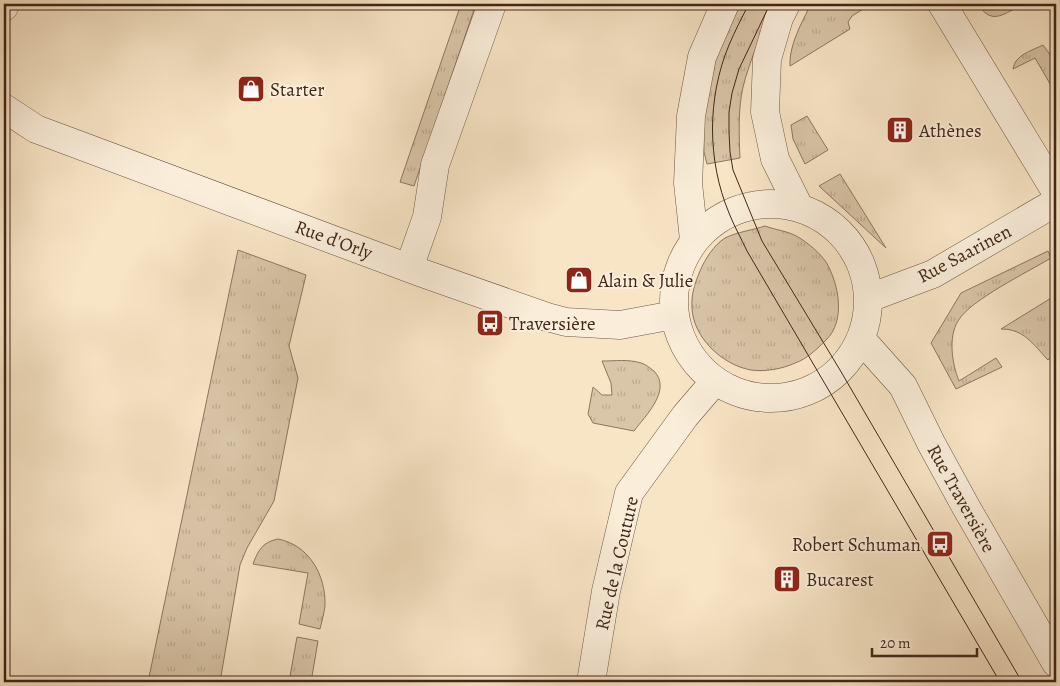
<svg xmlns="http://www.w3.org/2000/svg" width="1060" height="686" font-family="Alegreya,serif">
<defs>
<pattern id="grass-tufts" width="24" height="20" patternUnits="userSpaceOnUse" patternTransform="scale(1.25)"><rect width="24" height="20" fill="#d9c5a8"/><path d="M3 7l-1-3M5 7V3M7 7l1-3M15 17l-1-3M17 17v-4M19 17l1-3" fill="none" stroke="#bba990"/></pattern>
</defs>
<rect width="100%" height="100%" fill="#f8e5c6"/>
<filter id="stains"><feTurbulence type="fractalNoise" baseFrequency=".004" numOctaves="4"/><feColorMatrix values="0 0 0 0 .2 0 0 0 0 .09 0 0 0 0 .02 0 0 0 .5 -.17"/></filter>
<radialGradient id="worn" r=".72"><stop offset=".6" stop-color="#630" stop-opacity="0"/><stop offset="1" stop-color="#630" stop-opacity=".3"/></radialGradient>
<path fill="url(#grass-tufts)" stroke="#8c7660" d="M461,4h15l-62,182 -14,-4z
M738,4h38c-13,26 -26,55 -33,83 -5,21 -4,49 -3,71l-33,6 -3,-12 -1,-34 11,-57z
M811,4h60l-19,12 -4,6 2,7 -60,37c-1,-21 12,-44 21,-62z
M978,4h41l1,2c-18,9 -29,19 -42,-2z
M1043,45l11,15 2,-1v35l-21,-36 -22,11c2,-14 18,-18 30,-24z
M807,116l21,34 -23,14 -12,-25 -2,-14z
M840,174l46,74 -67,-62z
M765,226c11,4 23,5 33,11 10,6 21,15 28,25 13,22 20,59 0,78 -9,9 -19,19 -31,23 -13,6 -30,9 -44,7 -29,-5 -58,-33 -59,-62 -1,-14 3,-25 8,-37 5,-12 14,-26 25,-33 12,-6 28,-8 40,-12z
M238,250l68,25 -17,71 9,32 -24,123 -27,47 -7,17 -20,117h-72z
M1048,251l3,7c-23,14 -81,42 -93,63 -10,16 -6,43 1,60l37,-23 6,9 -46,22 -25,-46 30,-50z
M1056,295v57l-8,8c-15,-16 -24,-31 -47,-31z
M602,361c12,0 27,-2 39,2 4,1 9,5 13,8 18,19 -8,44 -20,60l-41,-8 -5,-9 5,-27 9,8h10l-1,-12z
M278,539c31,6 48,36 47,67 -1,7 -3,15 -5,23l-21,-5 9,-51 -55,-9c5,-14 10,-22 25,-25z
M297,637l21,4 -7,41h-22z"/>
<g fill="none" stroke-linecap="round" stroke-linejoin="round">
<g stroke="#6e5644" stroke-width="29">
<path id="minor" d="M786,4l-7,14 -12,41 -2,53 10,47 24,48
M942,4l114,188
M4,108l32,21 386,144 125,44 19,5 54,3 54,-10
M674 301a97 97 0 1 1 194 0a97 97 0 1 1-194 0Z
M694,240l-6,-57 3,-67 11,-59 23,-53
M409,268l18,-51 8,-52 57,-161
M869,298l64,-24 123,-72
M861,339l42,47 28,57 35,64 90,156
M591,682l15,-91 23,-98 56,-77 30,-35"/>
</g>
<g stroke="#6e5644" stroke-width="29">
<path id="tertiary" d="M4,7l1,-3"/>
</g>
<use href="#minor" stroke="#faeeda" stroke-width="28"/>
<use href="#tertiary" stroke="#faeeda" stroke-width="28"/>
<path stroke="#402718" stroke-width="1" d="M749,4c-7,13 -14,27 -20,41 -22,53 -22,115 0,168 5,13 12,25 18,38l253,431
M770,4l-31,65 -7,24 -3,19v20l1,20 3,18 29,71 78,129 182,312"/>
</g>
<defs>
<g id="shop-square" transform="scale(1.4375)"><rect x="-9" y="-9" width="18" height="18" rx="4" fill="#8f2418" stroke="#faeeda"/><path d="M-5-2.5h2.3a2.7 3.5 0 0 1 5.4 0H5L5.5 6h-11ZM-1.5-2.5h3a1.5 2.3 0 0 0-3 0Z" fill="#fff"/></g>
<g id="building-square" transform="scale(1.4375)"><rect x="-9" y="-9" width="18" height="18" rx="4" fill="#8f2418" stroke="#faeeda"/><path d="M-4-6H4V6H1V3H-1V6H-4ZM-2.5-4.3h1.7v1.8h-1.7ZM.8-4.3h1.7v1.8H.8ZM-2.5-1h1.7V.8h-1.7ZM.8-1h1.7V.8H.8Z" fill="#fff"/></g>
<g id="bus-square" transform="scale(1.4375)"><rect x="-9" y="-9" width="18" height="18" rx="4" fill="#8f2418" stroke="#faeeda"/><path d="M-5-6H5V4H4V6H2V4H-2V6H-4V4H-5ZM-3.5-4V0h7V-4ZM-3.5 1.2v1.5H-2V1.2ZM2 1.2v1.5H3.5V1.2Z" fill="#fff"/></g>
</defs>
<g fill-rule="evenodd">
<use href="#shop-square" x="251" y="89"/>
<use href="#building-square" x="900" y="130"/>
<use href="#shop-square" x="579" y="280"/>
<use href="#bus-square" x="490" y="323"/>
<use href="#bus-square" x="940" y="544"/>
<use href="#building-square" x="787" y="579"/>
</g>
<g text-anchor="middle" stroke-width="4" stroke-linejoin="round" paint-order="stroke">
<g font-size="19" fill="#402718" stroke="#faeeda" text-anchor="start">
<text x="270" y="96">Starter</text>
<text x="919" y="137">Athènes</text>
<text x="598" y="287">Alain &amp; Julie</text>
<text x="509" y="330">Traversière</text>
<text x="921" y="551" text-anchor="end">Robert Schuman</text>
<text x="806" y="586">Bucarest</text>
</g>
<g font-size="19" fill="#402718" stroke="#faeeda">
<text transform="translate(334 239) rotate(20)" y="7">Rue d'Orly</text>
<text transform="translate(964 253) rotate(-28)" y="7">Rue Saarinen</text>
<text transform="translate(962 498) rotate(61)" y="7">Rue Traversière</text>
<text transform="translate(616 563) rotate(-77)" y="7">Rue de la Couture</text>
</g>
</g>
<rect width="1060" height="686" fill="none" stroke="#f8e5c6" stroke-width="20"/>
<rect x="5" y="5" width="1050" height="676" fill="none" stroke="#402718" stroke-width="2.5"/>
<rect x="10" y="10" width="1040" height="666" fill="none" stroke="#402718"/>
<path d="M872 648v8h105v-8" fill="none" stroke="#402718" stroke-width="2.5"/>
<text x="880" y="648" font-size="15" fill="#402718" stroke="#faeeda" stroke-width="4" paint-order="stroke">20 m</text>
<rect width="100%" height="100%" filter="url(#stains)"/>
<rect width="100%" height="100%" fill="url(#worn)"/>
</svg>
